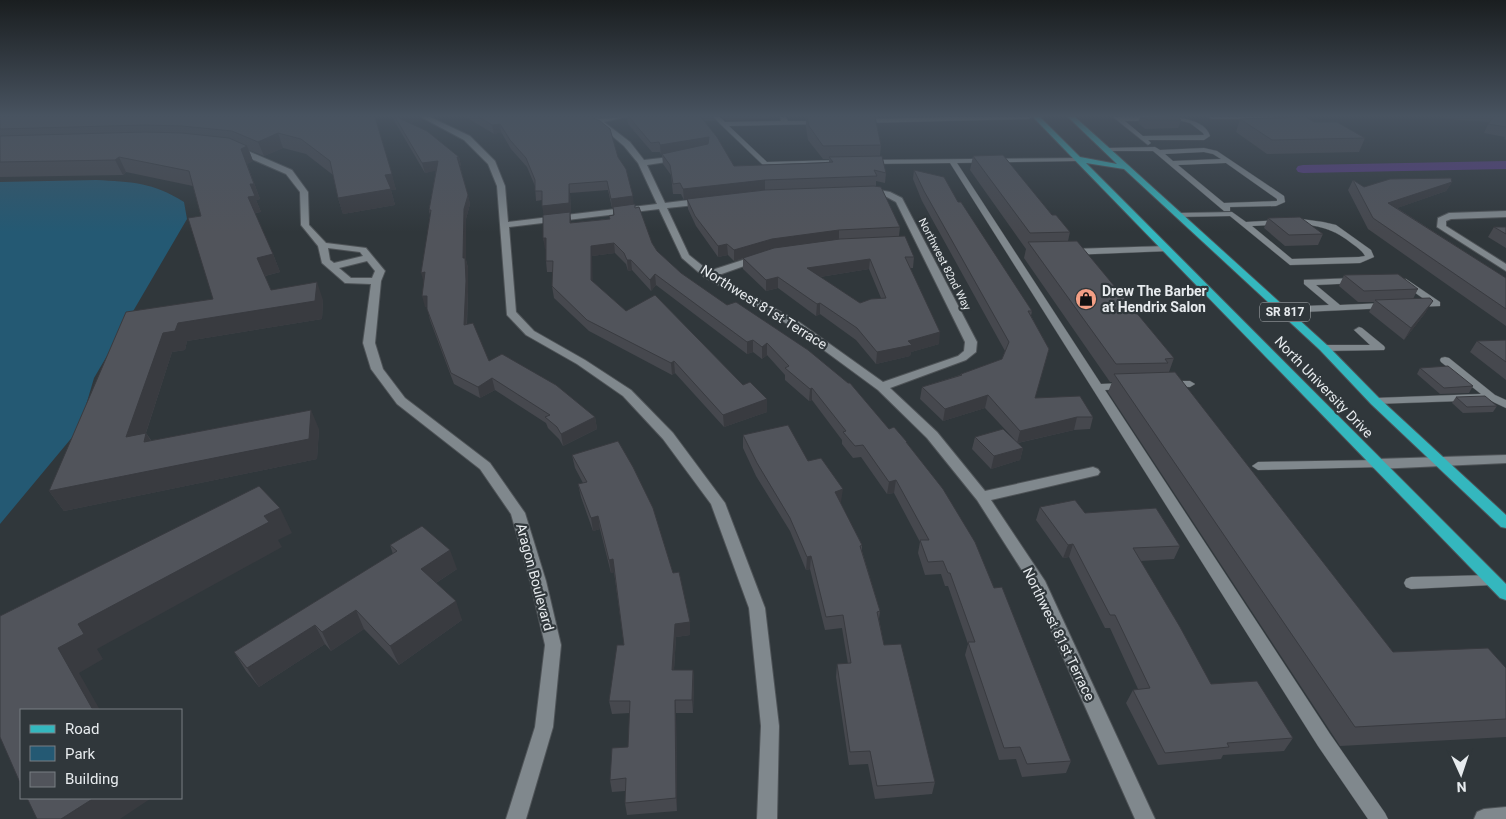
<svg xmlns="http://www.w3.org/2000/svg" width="1506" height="819" font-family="Roboto,sans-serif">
<rect width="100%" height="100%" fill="#30373b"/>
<path fill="#245973" d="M96,180c35,2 57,2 88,22l3,17 -93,159 -15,51 -79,95v-342z"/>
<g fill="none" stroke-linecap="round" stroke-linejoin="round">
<path fill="#563984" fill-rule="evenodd" d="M1506,161v8l-203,4 -5,-1 -2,-3 2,-3 5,-1z"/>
<g stroke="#4e5357" stroke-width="1">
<path id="lane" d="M713,117h7l5,5 56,-1 -1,-4h6l2,4h33v2l-2,1 -90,2 38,36 71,-2 4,2 -4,2 -75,1z
M946,117h86l-3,2 -166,4 -3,-2 3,-2z
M1113,117c22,0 90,-8 97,19l-6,4h-56l3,3 -3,2zM1125,121h57l8,2 13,10 1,2 -61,1z
M1208,117h67l-3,2h-61z
M1107,148l48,-1 5,3 44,-2 13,3 67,45 1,6 -9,4 -46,1v4h-6l-71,-60h-48l-1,-1zM1204,152l9,2 8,5 -48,2 -8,-7zM1226,163l51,36v2l-53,2 -46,-38z
M1079,158v2l-2,1 -120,2 144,221 24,-1 5,3 -5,3 -20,1 225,344 55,79 3,6h-20l-50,-73 -368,-583 -81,1 -4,-2 4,-2z
M1232,212l14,10 55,-3 22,3 13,3 35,25 3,7 -14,6 -70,2 -60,-49 -52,1 -4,-2 4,-2zM1289,224c24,0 42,3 61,18 5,4 12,8 15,14l-6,1 -67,2 -40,-33z
M1166,246l4,3 -1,2 -99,4 -4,-3 4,-3z
M1355,278l5,3 -2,2 -42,2 24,20 45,-2 5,3 -2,2 -106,5 -5,-3 5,-3 47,-2 -25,-21v-4z
M1406,279l34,23v4l-27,1v-4l15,-1 -25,-18v-4z
M1359,327l3,1 22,18 1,2 -1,2 -60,1 -5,-3 5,-3h46l-16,-15z
M1445,357l4,1 46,37 11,5v8l-17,-8 -114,4 -6,-3 6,-3 106,-4 -40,-32 -1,-2 1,-2z
M1171,381h19l5,3 -5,3 -23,-1 -1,-2z
M1377,460l4,1 2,3 -2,3 -123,3 -6,-4 6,-4z
M1492,575l5,1 2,4 -2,4 -5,1 -81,4 -5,-2 -2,-4 2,-4 5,-2z"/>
</g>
<g stroke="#4e5357" stroke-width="2">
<path id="street" d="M421,117h9l40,19 25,25 10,25 3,36 149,-18 -19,-41 -14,-17 -34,-29 10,2 25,-2 -21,5 26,20 14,18 35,-4 4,2 -4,2 -32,5 18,38 40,-5 4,3 -4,3 -38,4 22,47 20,16 46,-15h6v4l-45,16 83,46 84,60 75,-26 6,-5 1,-9 -69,-140 -11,-6 -20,-5 4,-3 21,4 12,6 75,144 -1,10 -10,8 -76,28 47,44 48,59 108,-24 5,2 2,3 -2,3 -107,25 54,81 110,238h-20l-105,-236 -53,-83 -50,-62 -49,-48 -87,-64 -87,-49 -22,-19 -23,-49 -150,18 7,85 18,19 51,29 46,30 42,43 52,70 40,105 14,118 -2,93h-20l4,-93 -12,-118 -38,-104 -48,-65 -40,-43 -46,-32 -51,-29 -19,-20 -10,-129 -9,-22 -24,-24z
M233,147h6l53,23 16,22 1,33 17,18 40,5 19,23 -4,10 -6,62 8,26 22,29 85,65 35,50 21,68 15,64 -8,82 -27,92h-20l29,-92 10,-82 -15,-64 -19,-67 -31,-45 -83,-65 -26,-35 -8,-26 8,-59 -26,-1 -23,-20 -4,-17 -17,-21 -1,-33 -14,-18 -53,-23zM328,248l32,4 3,4 -29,7 -4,-3zM367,261l8,10 -3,7h-21l-12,-10z
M1506,211v6l-55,2 -5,2v5l60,38v7l-69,-44 1,-9 11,-5z
M1506,455v8l-129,6 -5,-2 -2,-3 2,-3 5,-2z
M1506,807v12h-32l3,-7 7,-3z"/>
</g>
<g stroke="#4e5357" stroke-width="2">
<path id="primary" d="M1033,117h7l40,40 37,7 -49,-47h7l253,229 51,52 127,117v13l-5,-1 -130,-123 -51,-54 -196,-181 -38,-6 420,421v16l-6,-2z"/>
</g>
<use href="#lane" fill="#80888d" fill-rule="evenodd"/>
<use href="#street" fill="#80888d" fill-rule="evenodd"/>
<use href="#primary" fill="#34b7be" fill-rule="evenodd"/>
</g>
<path fill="#46484e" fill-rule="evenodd" d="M0,117h375l21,73h-5l4,15 -52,9 -5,-16 -5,-23 -27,-21 -23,-6 -19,8 -15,-6 4,11 -6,3 13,35 -4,1 5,12 -6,1 18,41 7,18 -15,4 6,14 52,10 -1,19 -135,22 -2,9 -13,2 -26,81 5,7 168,-11 -2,30 -253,52 -15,-20 164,-192 -12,-83 -8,-30 -67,-14 -3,3 -123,2z
M392,117h30v3l-12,3 49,34 2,9h-1l10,38 -4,15v41l2,8v23l-1,34 22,36 106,56 2,12 -34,17 -4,-7 -11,-11 -2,-5 -51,-33 -15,8 -26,-14 -24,-64 -3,-13h-2l5,-92 -1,-5 7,-40 -11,3z
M466,117h125l27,40 15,48 19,38 5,8 24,22 226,169v2l87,144 77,173 -5,12 -44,4 -6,-18 -17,1 -34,-105 3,-11 -20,-58h-3l-4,-12 -16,1 -7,-22 2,-11 -26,-49 -7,1 -26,-37 -8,1 -11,-14v-4l-30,-40 -3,1 -24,-21v-5l-18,-20 -5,4 -9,-7 -6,2 -91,-69 -5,6 -19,-21 -4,1 -2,-7 -11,-11 -23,3v25l34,30 117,74 24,14v13l-43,15 -49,-54 -3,2 -83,-44 -35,-33 -2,-12v-14h-5l-1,-11v-12l-3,-11 1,-23 -2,-15 -6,1 -1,-15 -8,-19 -16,-18 -10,-17 -7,2zM608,190l4,18h1v7l-4,1 1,3 -39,4 -1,-10h1l-1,-20z
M627,117h87l1,4h-10l29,45 95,-4v-3h-6l-15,-19 -2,-12v-11h69l6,28 -1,11 6,17 -1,10 -9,-2v5l24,41 -1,9 15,21 -1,11h-3l29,76 -28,8 -1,4 -34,8 -20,-24 -36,-26 -4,2 -38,-28 -12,3 -23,-22v-10l-9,2 -6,-6 -10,2 -22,-31 -8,-17 -1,-10 -3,1 -3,-6h-8l-2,-19 -8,-11 -1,-9h-1l-1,-3h-8l-24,-28zM869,269l12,29 -21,5 -40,-26z
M722,117h47v2l-43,1z
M1140,117h38l3,3 -3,8 -33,1 -7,-6z
M1443,117h63v23l-2,-1 1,-2 -21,-4 5,-11 -44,-3z
M1240,119l74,3 51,16 -6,14 -92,2 -31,-22z
M973,156l79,59 18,17 -2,9 106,117 -5,14 224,280 113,16v69l-166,9 -232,-354 4,-10h-2l-86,-124 2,-9 -56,-79z
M914,170l44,32 74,109 -1,5 18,33 -14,49 58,19 -3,12 -16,1 -56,13 5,5 -3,12 -29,9 -19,-20 3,-12 39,2 -29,-31 -42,13 -23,-22 2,-12 38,-12 1,-1 41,-15 3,-8 -83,-150 -9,-22z
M1353,180l11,7 88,-5 -6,9 -49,17 109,70v48l-138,-97 -20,-39z
M1268,218l55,16 -5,11 -33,1 -21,-18z
M1494,227h12v21l-18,-11z
M1344,275l74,14 -5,10 13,13 -22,28 -35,-28 5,-10h-16l-19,-16z
M1506,340v40l-36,-28 7,-11z
M1420,368l53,18 -4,7 -29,1 -23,-20z
M1456,397l41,9 -4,6 -30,1 -11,-10z
M743,435l65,26 33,41h-1l22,43v6l18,60 -1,8 5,26 51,137 -3,12 -57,5 -7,-35 -19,1 -13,-88 1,-13h11l-6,-36 -17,2 -15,-61 -4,1 -16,-39 -34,-55 -13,-28z
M572,455l118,180 -14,2 -2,33h19l1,12 -1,31h-17l1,98 -50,4 -2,-12v-12l-13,1 -2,-12 18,-33 2,-34 -18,1 -3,-13 15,-56 -10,-73 -3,1 -11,-44 -7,2 -12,-34 -3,-13 5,-1 -8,-15z
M1040,507l45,6 95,33 -6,13 -34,2 71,123 82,54 -9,13 -61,4 -2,4 -63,6 -32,-62 7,-13 5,-1 -28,-61h-5l-36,-71 -6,1 -27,-38z
M390,545l67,24 -21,14 26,37 -63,45 -35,-36 -33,22 -6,-7 -66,43 -13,-16 -12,-19 159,-98z"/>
<path fill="#393b40" d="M401,117h21v3l-21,6 -2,-8z
M500,124l1,8 -7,2 -2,-9z
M278,133l5,15 -19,8 -6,-14z
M709,137v10l-48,8 -1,-10z
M247,146l6,15 -6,3 13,35 -4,1 5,12 -7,1 -6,-16 -7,-48z
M119,157l7,15 -3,3 -8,-15z
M457,157h2l2,9h-2z
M438,161l2,9 -15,3 -3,-10z
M392,174l4,16h-5l4,15 -52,9 -5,-16 47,-23z
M765,180v10l-81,10 -1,-11z
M1452,182l-6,9 -63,22 5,-10z
M569,184l1,9 1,20h-1l2,20 -28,-17 -2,-10z
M468,195l2,9 -4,15v41l2,8v23l-2,45 -2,-11 -1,-67 1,-49z
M633,196l1,10 -22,2 -1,-9z
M839,230v10l-67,9 -38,12v-11l38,-11z
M543,238h3l2,11h-3z
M614,243l1,10 -23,3 1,35 -2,-11v-34z
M727,244l1,11 -10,2v-11z
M273,254l7,18 -16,4 -7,-18z
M870,259l-1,10 -62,10v-11z
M627,260h4l1,10 -4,1z
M425,272l-1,11 -3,-10z
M655,274l1,11 -5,6 -1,-11z
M778,277v11l-12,3v-11z
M317,282l6,18 -1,19 -135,22 -2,9 -13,2 -34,105 -12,-20 37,-104 15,-10z
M422,296h5l3,11h-5z
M1433,301l-7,11 -22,28 7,-12z
M820,303v11l-4,2 1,-12z
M940,332l-1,12 -28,8 -1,4 -34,8 1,-12 31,-11z
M753,340v12l-6,2v-12z
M767,343v12l-5,4v-12z
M674,361l1,12 -3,2 -1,-12z
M492,378l3,12 -15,8 -2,-11z
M812,388v12l-3,1 1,-12z
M988,395l-3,13 -42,13 2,-12z
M767,399v13l-43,15 -1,-12z
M311,410l8,19 -2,30 -253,52 -15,-20z
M595,417l2,12 -34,17 -2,-12z
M1077,417l-3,13 -57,13 3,-12z
M146,433l12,20 -14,-11z
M1023,448l-3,12 -29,9 3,-13z
M896,480l-2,13 -7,1 2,-12z
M843,489l-2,13 -7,2 1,-12z
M280,508l12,25 -14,7 4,7 -185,102 6,10 -24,14 21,37h-7l-35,-62 20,-24 186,-108z
M598,516l2,13 -7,2 -2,-13z
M1073,544l-4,13 -6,1 5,-13z
M450,550l7,19 -29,19 -7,-19z
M811,556l-1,13 -4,1 1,-13z
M613,559l2,13 -4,1 -2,-13z
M456,601l6,19 -63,45 -9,-19z
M356,610l8,19 -33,22 -9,-19z
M690,622v13l-14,2 -3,46 -1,-13 3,-46z
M315,625l10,19 -66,43 -12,-19z
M693,670l1,12 -1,31 -1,-13z
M675,700l1,13 1,98 -1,-13z
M94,798h56v1l-30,20h-59z"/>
<path fill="#51545b" stroke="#393b40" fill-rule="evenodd" d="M0,117h375l17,57 -7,1 6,14 -53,9 -8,-37 -29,-22 -23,-6 -20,9 -26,-11 -50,-5 -37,-1 -145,4z
M395,117h6l-2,1 28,13 32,26h-2l11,38 -4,14 -1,49h2l1,23 -2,44 9,-2 16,38 13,-7 54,31 39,32 -34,17 -4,-7 -12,-10 5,-2 -58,-37 -14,9 -27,-14 -24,-64v-13h-5l3,-24 -4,1 10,-63h-2l9,-49 -16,2z
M479,117h112l9,4 10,8 8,28 8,12 7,27 -22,3 -4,-18 -38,3v19l-27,3v-15h-7v-11l-9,-22 -16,-18 -10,-16 -8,1z
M629,117h72l16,20 17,29 84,-3 15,-1 -4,-5 53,-1 4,17 -12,-3 3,6 -112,4 -82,9 -3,-6 -7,1 -3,-19 -8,-11 46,-10 1,-7 -49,8 -1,-3 -8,1z
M807,117h68l6,28 -58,1 -14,-20z
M1144,117h34l3,3h-34z
M1306,117l8,5h23l28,16 -93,2 -32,-21z
M1493,117h13v10l-18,-3z
M145,132l37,1 47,5 18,8 -6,3 13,35h-4l5,12 -7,1 25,57 -16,4 14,32 46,-8 -2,19 -137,22 -3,8 -12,2 -37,104 20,-4 -2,9 167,-32 -2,29 -260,52 77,-179 87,-13 -25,-81 13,-2 -12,-45 -70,-14 -4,3 -115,2v-26z
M1003,155l49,60h4l14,17 -40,1 -57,-77z
M914,170l30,7 14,25h3l71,109h-4l21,38 -14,49 45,-2 13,21h-16l-57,14 -32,-36 -43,14 -23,-22 40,-12 -1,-1 41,-15 7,-17 -85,-151z
M1451,178l1,4 -64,21 118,75v31l-133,-91 -20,-38 11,7 26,-8z
M874,186l7,1 19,40 -61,3 -67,9 -38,11 -7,-6 -9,2 -23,-30 -8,-17 78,-9z
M635,204v4l4,-1 13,36 5,8 24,22 46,32 9,-3 72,48 40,33h2l39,46 5,-2 13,15h-1l37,47 32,53 19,46 8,-1 69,174 -44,3 -7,-17 -16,1 -36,-106h7l-25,-69h-2l-5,-12 -15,1 -8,-22h9l-33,-60 -7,2 -26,-37 -8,1 -12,-14 3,-1 -34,-43 -2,1 -25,-21 4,-2 -22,-23 -5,4 -9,-7 -6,2 -92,-68 -5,6 -19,-20h-4l-3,-7 -10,-10 -23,3v34l35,31 29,-16 88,90 7,-3 17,17 -44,16 -49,-54 -3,2 -84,-43 -35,-34 1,-25h-7v-23h-3v-23l27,-3v11l40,-4 -1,-3 5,-1 -1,-8z
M1300,217l23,17 -34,1 -21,-17z
M1494,227h12v7z
M905,236l9,21h-9l35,75 -32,9 4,4 -35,7 -20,-24 -37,-25 -3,1 -39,-27 -12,3 -23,-22 31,-10 66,-9zM870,259l16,39 -15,1 -11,4 -53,-35z
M1077,241l97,117 -9,1 3,4 -52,1 -88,-122z
M1398,274l20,15 -54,2 -20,-16z
M1430,298l3,3 -22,27 -36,-28z
M1506,340v22l-29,-21z
M1448,366l25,20 -29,2 -24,-20z
M1175,372l218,280 95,-4 18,20v51l-151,8 -241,-353z
M1485,396l12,10 -30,1 -11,-10z
M788,425l20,36 13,-3 22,31 -8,3 27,53 -2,1 20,65 -3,1 7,33 17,-1 34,138 -58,4 -7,-35 -20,1 -13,-88 14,-1 -8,-48 -17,2 -15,-61 -4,1 -17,-39 -33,-55 -14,-28z
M1003,429l20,19 -29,8 -19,-19z
M618,441l15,26 20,41 20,65 6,-1 11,50 -15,2 -3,46h21l-1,30h-17l1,98 -51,5 1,-25 -16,2 2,-32 16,-1 2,-46h-21l8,-56h7l-11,-86 -4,1 -11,-44 -7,2 -13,-34 9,-2 -15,-27z
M259,486l21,22 -16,8 5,6 -191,102 6,10 -26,14 35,62h-72v75l-21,-48v-121z
M1075,500l10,13 71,-5 24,38 -47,2 47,79 31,57 46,-3 36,57 -66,5 2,4 -64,6 -32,-63 17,-2 -35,-73h-5l-37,-71 -5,1 -28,-38z
M422,526l28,24 -29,19 35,32 -66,45 -34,-36 -34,22 -7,-7 -68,43 -13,-16 163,-101 -7,-6z
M27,798h67l-33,21h-24z"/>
<linearGradient id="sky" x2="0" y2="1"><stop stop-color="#1a1e20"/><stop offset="0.5" stop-color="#485360"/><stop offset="1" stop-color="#485360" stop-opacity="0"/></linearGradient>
<rect width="1506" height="232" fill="url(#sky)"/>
<defs>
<g id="shop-disc" transform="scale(1.125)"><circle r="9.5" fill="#f39f85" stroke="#30373b"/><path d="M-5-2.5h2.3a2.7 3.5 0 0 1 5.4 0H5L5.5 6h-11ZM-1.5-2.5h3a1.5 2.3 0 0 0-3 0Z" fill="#111"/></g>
</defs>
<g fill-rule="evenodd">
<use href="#shop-disc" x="1086" y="299"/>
</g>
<g text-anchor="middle" stroke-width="4.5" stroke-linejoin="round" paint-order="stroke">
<g font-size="11" fill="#e7ebee" stroke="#30373b">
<text transform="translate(945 264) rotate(63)" y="4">Northwest 82nd Way</text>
</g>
<rect fill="#30373b" stroke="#b0b5b8" stroke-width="1" x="1260" y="302.5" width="50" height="19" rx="4"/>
<g font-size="12" font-weight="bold" fill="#e7ebee">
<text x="1285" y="316">SR 817</text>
</g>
<g font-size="14" font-weight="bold" fill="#e7ebee" stroke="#30373b" text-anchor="start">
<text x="1102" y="296">Drew The Barber<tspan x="1102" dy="16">at Hendrix Salon</tspan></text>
</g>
<g font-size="14" fill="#e7ebee" stroke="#30373b">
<text transform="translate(764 307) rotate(32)" y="5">Northwest 81st Terrace</text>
<text transform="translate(1324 387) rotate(46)" y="5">North University Drive</text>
<text transform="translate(535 577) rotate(75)" y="5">Aragon Boulevard</text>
<text transform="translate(1059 634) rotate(64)" y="5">Northwest 81st Terrace</text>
</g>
</g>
<rect x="20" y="709" width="162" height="90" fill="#30373b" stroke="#797f83"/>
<rect x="30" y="725" width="25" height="8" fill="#34b7be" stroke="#797f83"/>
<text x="65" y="734" font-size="15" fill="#e7ebee">Road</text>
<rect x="30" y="746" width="25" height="15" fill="#245973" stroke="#797f83"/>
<text x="65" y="759" font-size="15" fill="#e7ebee">Park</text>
<rect x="30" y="772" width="25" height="15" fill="#51545b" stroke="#797f83"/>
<text x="65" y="784" font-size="15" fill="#e7ebee">Building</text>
<g transform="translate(1461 774) rotate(177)" stroke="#30373b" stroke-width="4" paint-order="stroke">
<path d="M0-4L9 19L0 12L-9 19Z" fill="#e7ebee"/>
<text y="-8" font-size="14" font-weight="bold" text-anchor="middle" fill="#e7ebee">N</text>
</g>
</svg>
